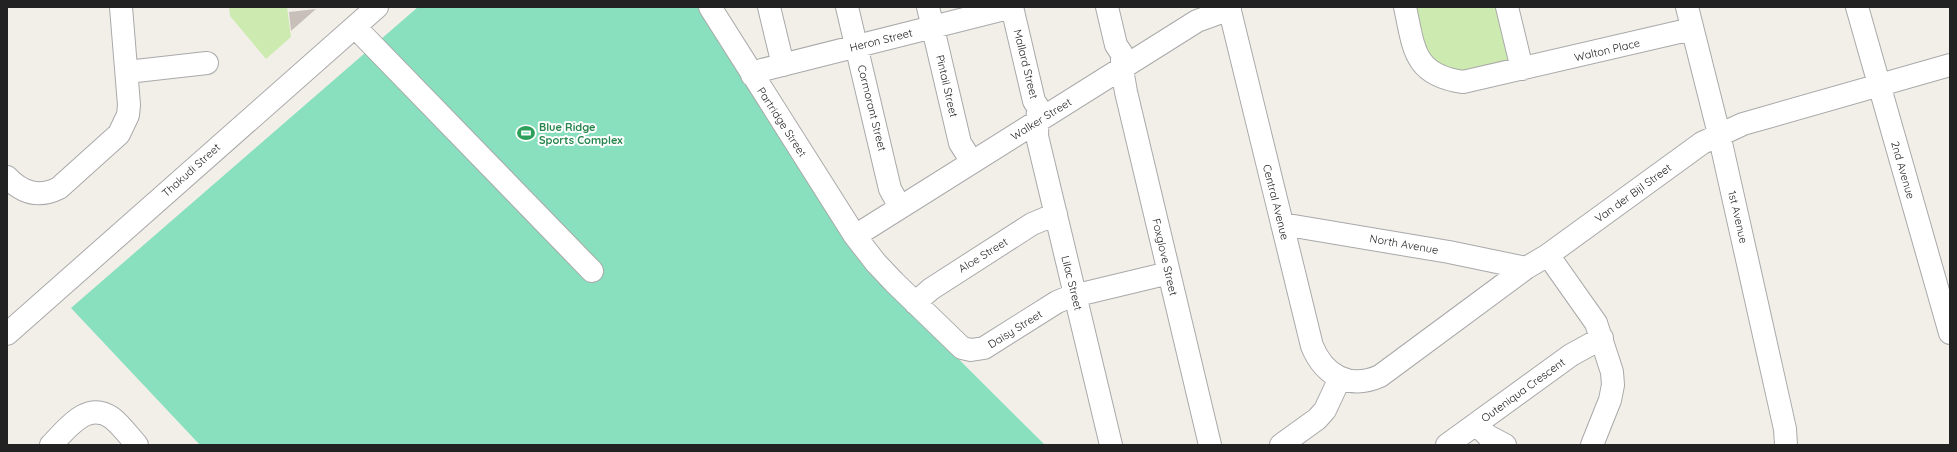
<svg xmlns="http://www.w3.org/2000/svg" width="1957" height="452" font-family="Quicksand,sans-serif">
<rect width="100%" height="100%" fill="#f2efe9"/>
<path fill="#cdebb0" d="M229,7h58l4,30 -25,22 -36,-43z
M1412,7h87l10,52 -5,6 -47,9 -28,-14z"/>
<path fill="#88e0be" d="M418,7h281l159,252 187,186h-845l-129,-137z"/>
<path fill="#c7bfb8" d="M316,9l-25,22 -2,-19z"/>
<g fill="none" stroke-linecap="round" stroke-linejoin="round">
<g stroke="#a9a9a9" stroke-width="24">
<path id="minor" d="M710,7l145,229 21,27 18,19 68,66 9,2 13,-2 73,-46 12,-5 100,-24
M769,7l14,58
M847,7l43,182 10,18
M928,7l32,136 12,19
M1107,7l9,38 6,9v15l4,23 84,353
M1229,7l83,339c12,29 37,44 68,30l146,-108 22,-13 154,-112 41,-19 207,-59
M1405,7c9,41 8,68 58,75l229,-53
M1507,7l15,62
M1687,7l32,127 66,295 1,16
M1857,7l93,326
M355,27l237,244
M127,72l80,-9
M752,75l10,-5 250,-63 22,94 4,6 -1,29 74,309
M7,177c15,16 32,21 52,11l60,-54 9,-19 1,-10 -8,-98
M1282,224l167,28 77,16
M855,236l342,-215 33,-12
M1548,255l48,68 16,49 1,13 -3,15 -18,45
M915,303l16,-14 101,-65 24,-10
M7,334l370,-327
M1476,424l12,12 17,9
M51,445c16,-16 36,-45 61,-27 9,7 17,18 25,27
M1281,445l36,-26 8,-9 15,-32
M1447,445l124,-90 31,-17"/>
</g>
<use href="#minor" stroke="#fff" stroke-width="22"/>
</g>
<defs>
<g id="stadium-bare" transform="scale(1.38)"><path d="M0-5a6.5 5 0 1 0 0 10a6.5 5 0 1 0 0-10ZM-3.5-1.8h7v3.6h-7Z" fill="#2e9e5b" stroke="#fff" stroke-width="2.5" paint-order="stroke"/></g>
</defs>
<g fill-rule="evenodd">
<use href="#stadium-bare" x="526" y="133"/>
</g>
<g text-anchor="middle" stroke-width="4" stroke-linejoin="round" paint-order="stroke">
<g font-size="11" fill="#222" stroke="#fff">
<text transform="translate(881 40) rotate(-14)" y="4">Heron Street</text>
<text transform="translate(1607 50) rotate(-13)" y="4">Walton Place</text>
<text transform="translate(1026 64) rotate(76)" y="4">Mallard Street</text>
<text transform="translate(947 86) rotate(77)" y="4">Pintail Street</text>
<text transform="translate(872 108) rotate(76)" y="4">Cormorant Street</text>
<text transform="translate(1041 119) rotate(-32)" y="4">Walker Street</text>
<text transform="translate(782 122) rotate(57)" y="4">Partridge Street</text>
<text transform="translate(191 170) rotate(-42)" y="4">Thakudi Street</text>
<text transform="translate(1903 170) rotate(74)" y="4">2nd Avenue</text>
<text transform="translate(1633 193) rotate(-36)" y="4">Van der Bijl Street</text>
<text transform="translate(1276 202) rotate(76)" y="4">Central Avenue</text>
<text transform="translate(1738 217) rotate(77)" y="4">1st Avenue</text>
<text transform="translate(1404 244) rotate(10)" y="4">North Avenue</text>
<text transform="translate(983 255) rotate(-32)" y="4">Aloe Street</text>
<text transform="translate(1165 257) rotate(77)" y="4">Foxglove Street</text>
<text transform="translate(1072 283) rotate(76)" y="4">Lilac Street</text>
<text transform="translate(1015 329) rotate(-32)" y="4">Daisy Street</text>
<text transform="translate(1523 390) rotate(-36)" y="4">Outeniqua Crescent</text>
</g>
<g font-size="11" font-weight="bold" fill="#27864d" stroke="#fff" text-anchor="start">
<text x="539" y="131">Blue Ridge<tspan x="539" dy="13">Sports Complex</tspan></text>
</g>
</g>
<rect width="1957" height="452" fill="none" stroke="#222222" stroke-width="16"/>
</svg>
